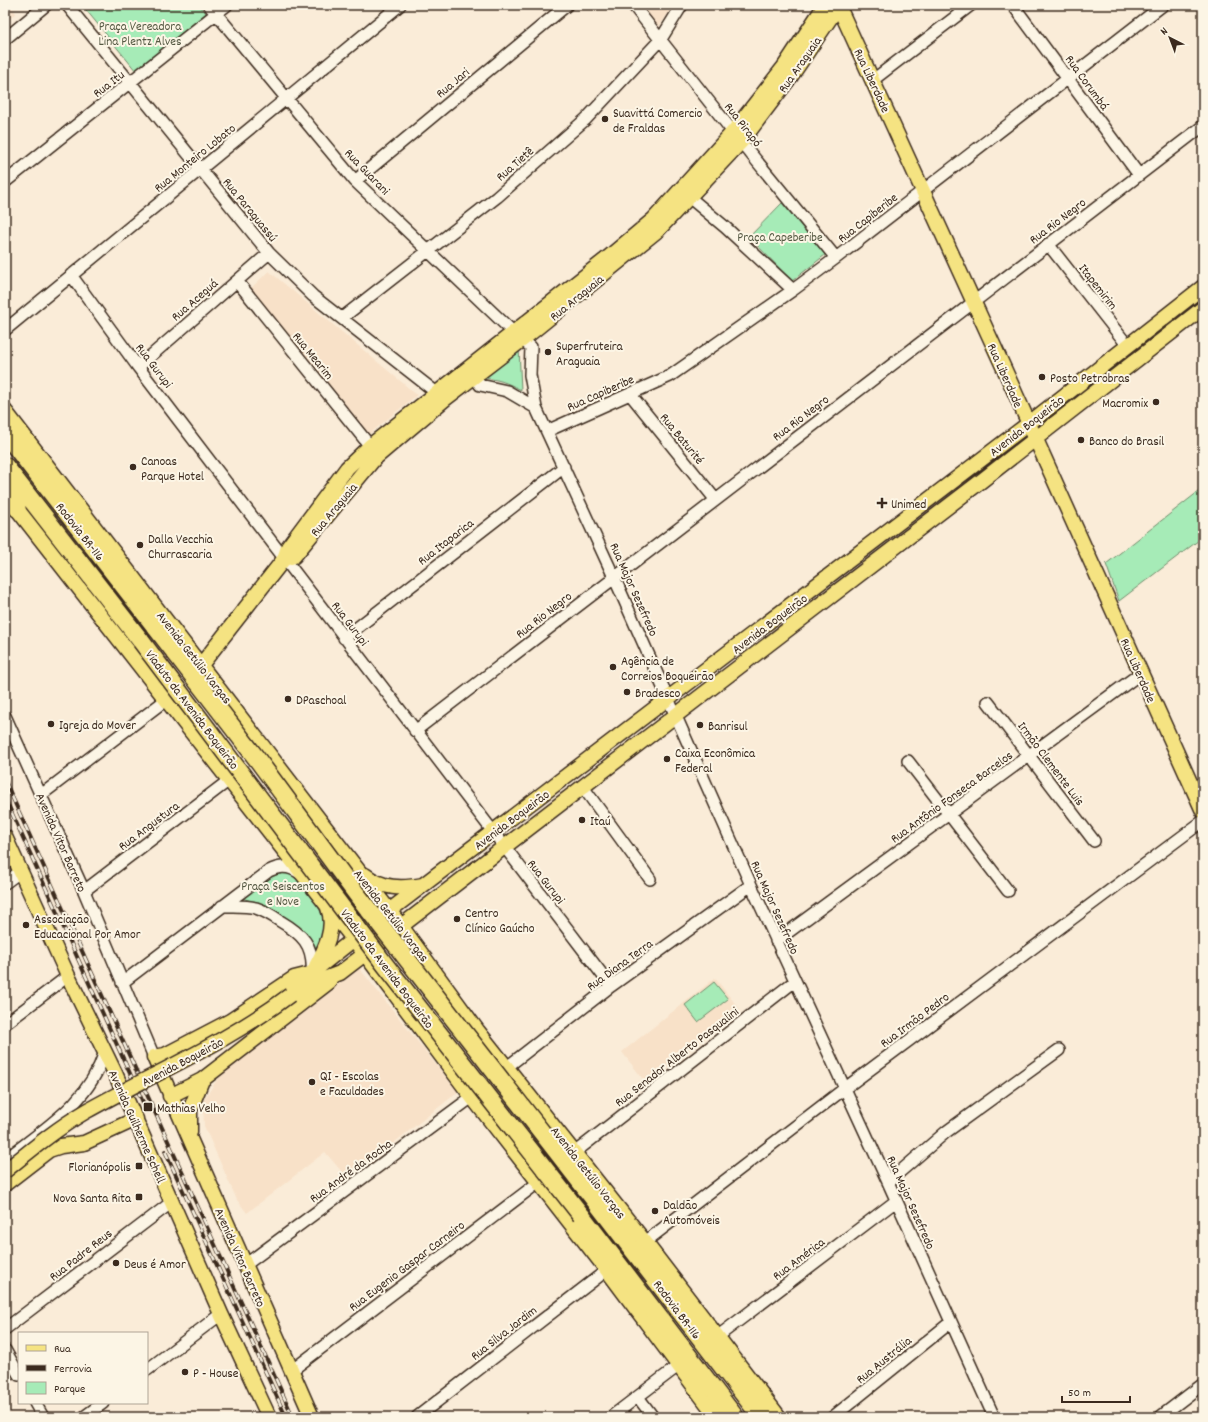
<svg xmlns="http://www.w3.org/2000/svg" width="1208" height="1422" font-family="Dekko,sans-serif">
<rect width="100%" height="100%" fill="#faecd8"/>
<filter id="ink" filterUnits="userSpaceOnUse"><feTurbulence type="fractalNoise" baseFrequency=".025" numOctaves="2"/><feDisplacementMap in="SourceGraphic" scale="8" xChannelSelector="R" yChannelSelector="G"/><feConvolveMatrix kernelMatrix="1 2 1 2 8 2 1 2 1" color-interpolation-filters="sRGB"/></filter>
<g filter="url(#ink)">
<path fill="#f8e1c8" d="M5,5h4l7,8 -11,9z
M638,5h36l-16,23z
M269,271l148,124 -49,40 -119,-145z
M359,968l99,124 -110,87 -23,-27 -78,61 -10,-13 -33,-74 -1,-25 16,-24z
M715,978l25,32 -93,74 -25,-32z"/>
<path fill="#a6ebb7" stroke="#708a6a" d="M82,5h117l7,8 -70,58z
M782,203l43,52 -33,26 -43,-44z
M519,348l2,42c-13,-7 -26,-13 -42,-11z
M1203,488v49l-84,64 -13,-37z
M279,872c6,0 11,0 15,4 12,8 30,36 31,50 0,11 -4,18 -11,25 -3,-7 -6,-15 -12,-21 -14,-15 -41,-26 -60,-32l26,-21z
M714,982l14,17 -30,23 -13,-17z"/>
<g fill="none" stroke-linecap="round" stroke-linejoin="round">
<g stroke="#3b2a1e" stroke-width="14">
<path id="minor" d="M67,5l202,248 44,43 129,101
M209,5l146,176 158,151 18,15 -1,28 6,33 78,169 137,308 137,297 106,235
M633,5l100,127 103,126
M1013,5l126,170
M5,39l41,-34
M873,80l98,-75
M355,181l212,-176
M5,182l222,-177
M689,197l36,30 68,63
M1048,244l80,102
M71,275l67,92 473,619
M237,281l133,165
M342,318l155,-121 89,-78 75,-80 21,-34
M5,330l395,-325
M138,367l131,-114
M470,370l10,15 27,6 29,17
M630,394l85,105
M547,431l123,-55 123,-86 43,-32 327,-253
M344,638l220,-171
M988,702l106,139
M5,716l79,175 70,166
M415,731l788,-605
M908,761l100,130
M583,787l67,92
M41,795l126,-96
M5,883l16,-12
M84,891l144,-110
M222,906c11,0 23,-1 34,2 9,3 17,8 24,13 22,13 34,24 32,51
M776,941l365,-268
M122,983l147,-112c11,-6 22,-5 32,3
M5,1024l63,-48
M507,1067l104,-81 140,-101
M574,1153l221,-172
M5,1160c41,-33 83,-56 100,-108
M888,1182l58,-50 113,-82
M645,1242l199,-153 359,-268
M245,1265l227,-168
M5,1329l167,-127
M717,1337l179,-136
M5,1350l14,25
M147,1370l74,-56
M291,1371l248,-189
M638,1397l15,20
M35,1403l8,14
M84,1417l19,-14
M417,1417l190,-147
M611,1417l67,-51
M833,1417l118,-95
M1160,1417l43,-33"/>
</g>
<g stroke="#3b2a1e" stroke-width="17">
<path id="major" d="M838,5l169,370 196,436
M5,411l396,515 76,104 168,212 134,175
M10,500l355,454 107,143 135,173 110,147
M284,559l10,-3 80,-97 71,-60 77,-59 136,-110 83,-88 50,-66 48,-71
M201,665l83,-106 4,-12 59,-79 23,-22 234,-185 50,-42 79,-87 51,-65 41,-62
M5,837l63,139 47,97 106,241 48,103
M365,875c18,14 36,14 58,10
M316,966c9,-17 20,-38 12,-58
M298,989l42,-16 640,-491 223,-174
M290,995l8,-6 12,-15 79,-63 639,-487 175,-137
M165,1055l-11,2 158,360
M158,1060l7,-5 65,-34 64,-43 16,-4
M170,1096l32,-16 127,-98
M190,1132v-22l12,-30
M5,1184l44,-34 12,-4 23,-3 52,-24"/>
</g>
<g stroke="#3b2a1e" stroke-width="20">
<path id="highway" d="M5,433l152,196
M5,466l136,175
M5,486l12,22
M596,1202l165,215
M581,1215l154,202"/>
</g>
<use href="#minor" stroke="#fcf5e5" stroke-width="11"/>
<use href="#major" stroke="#f5e382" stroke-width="14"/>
<use href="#highway" stroke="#f5e382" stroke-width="17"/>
<g stroke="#3b2a1e" stroke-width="4">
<path id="rail" d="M5,781l288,636
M5,798l142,313
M165,1151l121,266"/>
</g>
<use href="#rail" stroke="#fcf5e5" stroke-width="2.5" stroke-dasharray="8" stroke-linecap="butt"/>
<g stroke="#3b2a1e" stroke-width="17" stroke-linecap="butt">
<path id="major-bridge" d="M5,1171c26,-21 51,-42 80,-59 69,-39 142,-69 205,-117"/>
</g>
<g stroke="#3b2a1e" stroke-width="20" stroke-linecap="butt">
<path id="highway-bridge" d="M157,629l100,130 101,137 238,306
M141,641l245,325 195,249"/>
</g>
<use href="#major-bridge" stroke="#f5e382" stroke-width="14"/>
<use href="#highway-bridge" stroke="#f5e382" stroke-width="17"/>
</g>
</g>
<g fill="#3b2a1e" stroke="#fcf5e5" stroke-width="1.5">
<circle cx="605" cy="119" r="4"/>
<circle cx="548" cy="352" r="4"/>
<circle cx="1042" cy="377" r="4"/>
<circle cx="1156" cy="402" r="4"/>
<circle cx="1081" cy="440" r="4"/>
<circle cx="133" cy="467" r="4"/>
<path d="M880 497h4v4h4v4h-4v4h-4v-4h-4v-4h4z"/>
<circle cx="140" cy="545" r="4"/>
<circle cx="613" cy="667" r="4"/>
<circle cx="627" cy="692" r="4"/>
<circle cx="288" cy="699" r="4"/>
<circle cx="51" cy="724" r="4"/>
<circle cx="700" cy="725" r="4"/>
<circle cx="667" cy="759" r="4"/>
<circle cx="582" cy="820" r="4"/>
<circle cx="457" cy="919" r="4"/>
<circle cx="26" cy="925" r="4"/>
<circle cx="312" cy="1082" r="4"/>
<rect x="143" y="1102" width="10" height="10" rx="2"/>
<rect x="135" y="1162" width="8" height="8" rx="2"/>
<rect x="135" y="1193" width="8" height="8" rx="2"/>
<circle cx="655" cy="1211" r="4"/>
<circle cx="116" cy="1263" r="4"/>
<circle cx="185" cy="1372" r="4"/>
</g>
<g text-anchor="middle" stroke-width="4" stroke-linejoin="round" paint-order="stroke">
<g font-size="13" fill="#565a44" stroke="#fcf5e5">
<text x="140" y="30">Praça Vereadora<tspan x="140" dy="15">Lina Plentz Alves</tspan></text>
<text x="780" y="241">Praça Capeberibe</text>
<text x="283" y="890">Praça Seiscentos<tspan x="283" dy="15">e Nove</tspan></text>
</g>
<g font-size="13" fill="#3b2a1e" stroke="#fcf5e5">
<text transform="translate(799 64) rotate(-55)" y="5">Rua Araguaia</text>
<text transform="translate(873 80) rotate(65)" y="5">Rua Liberdade</text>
<text transform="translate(452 82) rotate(-40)" y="5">Rua Jari</text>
<text transform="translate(1088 82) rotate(54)" y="5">Rua Corumbá</text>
<text transform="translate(108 83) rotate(-38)" y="5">Rua Itu</text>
<text transform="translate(744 124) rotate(52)" y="5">Rua Pirapó</text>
<text transform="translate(194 157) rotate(-39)" y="5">Rua Monteiro Lobato</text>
<text transform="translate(514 163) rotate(-41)" y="5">Rua Tietê</text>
<text transform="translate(368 171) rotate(46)" y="5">Rua Guarani</text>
<text transform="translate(251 209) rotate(51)" y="5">Rua Paraguassú</text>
<text transform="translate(867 217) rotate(-38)" y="5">Rua Capiberibe</text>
<text transform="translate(1057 220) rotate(-37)" y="5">Rua Rio Negro</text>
<text transform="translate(1099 286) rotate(52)" y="5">Itapemirim</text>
<text transform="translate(576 297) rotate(-39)" y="5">Rua Araguaia</text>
<text transform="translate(194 299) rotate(-41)" y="5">Rua Aceguá</text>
<text transform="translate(314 355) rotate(51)" y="5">Rua Mearim</text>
<text transform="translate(155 365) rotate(53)" y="5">Rua Gurupi</text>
<text transform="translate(1006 375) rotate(66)" y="5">Rua Liberdade</text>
<text transform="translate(600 392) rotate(-24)" y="5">Rua Capiberibe</text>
<text transform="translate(800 417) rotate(-37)" y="5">Rua Rio Negro</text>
<text transform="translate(1026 425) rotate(-38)" y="5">Avenida Boqueirão</text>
<text transform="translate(683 438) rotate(51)" y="5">Rua Baturité</text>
<text transform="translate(333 509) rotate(-50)" y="5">Rua Araguaia</text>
<text transform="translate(81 531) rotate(52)" y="5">Rodovia BR-116</text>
<text transform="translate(445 541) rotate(-38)" y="5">Rua Itaparica</text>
<text transform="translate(635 589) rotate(66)" y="5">Rua Major Sezefredo</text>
<text transform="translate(543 614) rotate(-38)" y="5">Rua Rio Negro</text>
<text transform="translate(351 623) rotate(53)" y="5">Rua Gurupi</text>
<text transform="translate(769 623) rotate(-37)" y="5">Avenida Boqueirão</text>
<text transform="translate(195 657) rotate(52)" y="5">Avenida Getúlio Vargas</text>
<text transform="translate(1139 670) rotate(66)" y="5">Rua Liberdade</text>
<text transform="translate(193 709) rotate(53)" y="5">Viaduto da Avenida Boqueirão</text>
<text transform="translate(1052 763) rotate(53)" y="5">Irmão Clemente Luis</text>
<text transform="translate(951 796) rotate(-36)" y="5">Rua Antônio Fonseca Barcelos</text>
<text transform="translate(511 819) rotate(-37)" y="5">Avenida Boqueirão</text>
<text transform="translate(148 825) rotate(-37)" y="5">Rua Angustura</text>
<text transform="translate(62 842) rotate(66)" y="5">Avenida Vitor Barreto</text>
<text transform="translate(547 881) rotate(52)" y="5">Rua Gurupi</text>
<text transform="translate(776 907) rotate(66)" y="5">Rua Major Sezefredo</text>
<text transform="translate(392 915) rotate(52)" y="5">Avenida Getúlio Vargas</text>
<text transform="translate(619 964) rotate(-36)" y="5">Rua Diana Terra</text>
<text transform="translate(388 968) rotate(53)" y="5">Viaduto da Avenida Boqueirão</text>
<text transform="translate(914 1019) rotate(-37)" y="5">Rua Irmão Pedro</text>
<text transform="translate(676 1056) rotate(-38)" y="5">Rua Senador Alberto Pasqualini</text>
<text transform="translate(182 1061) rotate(-28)" y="5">Avenida Boqueirão</text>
<text transform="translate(138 1126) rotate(66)" y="5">Avenida Guilherme Schell</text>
<text transform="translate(350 1170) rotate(-36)" y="5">Rua André da Rocha</text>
<text transform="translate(589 1172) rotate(52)" y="5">Avenida Getúlio Vargas</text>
<text transform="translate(912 1202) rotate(66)" y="5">Rua Major Sezefredo</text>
<text transform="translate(80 1254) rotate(-38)" y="5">Rua Padre Reus</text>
<text transform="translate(241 1257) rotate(66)" y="5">Avenida Vitor Barreto</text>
<text transform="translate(798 1258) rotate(-37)" y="5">Rua América</text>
<text transform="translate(406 1265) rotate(-37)" y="5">Rua Eugenio Gaspar Carneiro</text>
<text transform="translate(678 1309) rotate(53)" y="5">Rodovia BR-116</text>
<text transform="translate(503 1332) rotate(-38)" y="5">Rua Silva Jardim</text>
<text transform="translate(883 1359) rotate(-39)" y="5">Rua Austrália</text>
</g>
<g font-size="13" fill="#3b2a1e" stroke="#fcf5e5" text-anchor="start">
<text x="613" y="117">Suavittá Comercio<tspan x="613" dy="15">de Fraldas</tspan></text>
<text x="556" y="350">Superfruteira<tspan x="556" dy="15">Araguaia</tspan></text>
<text x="1050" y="382">Posto Petrobras</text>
<text x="1148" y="407" text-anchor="end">Macromix</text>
<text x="1089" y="445">Banco do Brasil</text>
<text x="141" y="465">Canoas<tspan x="141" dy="15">Parque Hotel</tspan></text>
<text x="891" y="508">Unimed</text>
<text x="148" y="543">Dalla Vecchia<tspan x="148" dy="15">Churrascaria</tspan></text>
<text x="621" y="665">Agência de<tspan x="621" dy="15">Correios Boqueirão</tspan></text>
<text x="635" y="697">Bradesco</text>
<text x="296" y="704">DPaschoal</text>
<text x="59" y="729">Igreja do Mover</text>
<text x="708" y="730">Banrisul</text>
<text x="675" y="757">Caixa Econômica<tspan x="675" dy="15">Federal</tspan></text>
<text x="590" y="825">Itaú</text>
<text x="465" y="917">Centro<tspan x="465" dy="15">Clínico Gaúcho</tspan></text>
<text x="34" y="923">Associação<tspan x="34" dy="15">Educacional Por Amor</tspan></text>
<text x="320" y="1080">QI - Escolas<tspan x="320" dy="15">e Faculdades</tspan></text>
<text x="157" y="1112">Mathias Velho</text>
<text x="131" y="1171" text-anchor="end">Florianópolis</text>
<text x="131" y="1202" text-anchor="end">Nova Santa Rita</text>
<text x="663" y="1209">Daldão<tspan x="663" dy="15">Automóveis</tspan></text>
<text x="124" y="1268">Deus é Amor</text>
<text x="193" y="1377">P - House</text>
</g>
</g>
<rect width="1208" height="1422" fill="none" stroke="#fcf5e5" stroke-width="20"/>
<rect x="10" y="10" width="1188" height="1402" fill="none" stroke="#3b2a1e" stroke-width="1.5" filter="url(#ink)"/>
<rect x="18" y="1332" width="130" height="72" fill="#fcf5e5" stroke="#afa495"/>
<rect x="26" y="1345" width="20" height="6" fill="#f5e382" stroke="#afa495"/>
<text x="54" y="1352" font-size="12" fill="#3b2a1e">Rua</text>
<rect x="26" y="1365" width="20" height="6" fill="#3b2a1e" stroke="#afa495"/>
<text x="54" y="1372" font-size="12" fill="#3b2a1e">Ferrovia</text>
<rect x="26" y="1382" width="20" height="12" fill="#a6ebb7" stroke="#afa495"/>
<text x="54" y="1392" font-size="12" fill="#3b2a1e">Parque</text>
<g transform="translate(1170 38) rotate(318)" stroke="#fcf5e5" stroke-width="3" paint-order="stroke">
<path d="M0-3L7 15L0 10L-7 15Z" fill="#3b2a1e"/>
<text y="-6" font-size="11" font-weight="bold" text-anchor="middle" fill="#3b2a1e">N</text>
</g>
<path d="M1062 1396v6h68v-6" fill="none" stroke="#3b2a1e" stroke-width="2"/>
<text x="1068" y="1396" font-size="12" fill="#3b2a1e" stroke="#fcf5e5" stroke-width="3" paint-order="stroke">50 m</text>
</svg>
